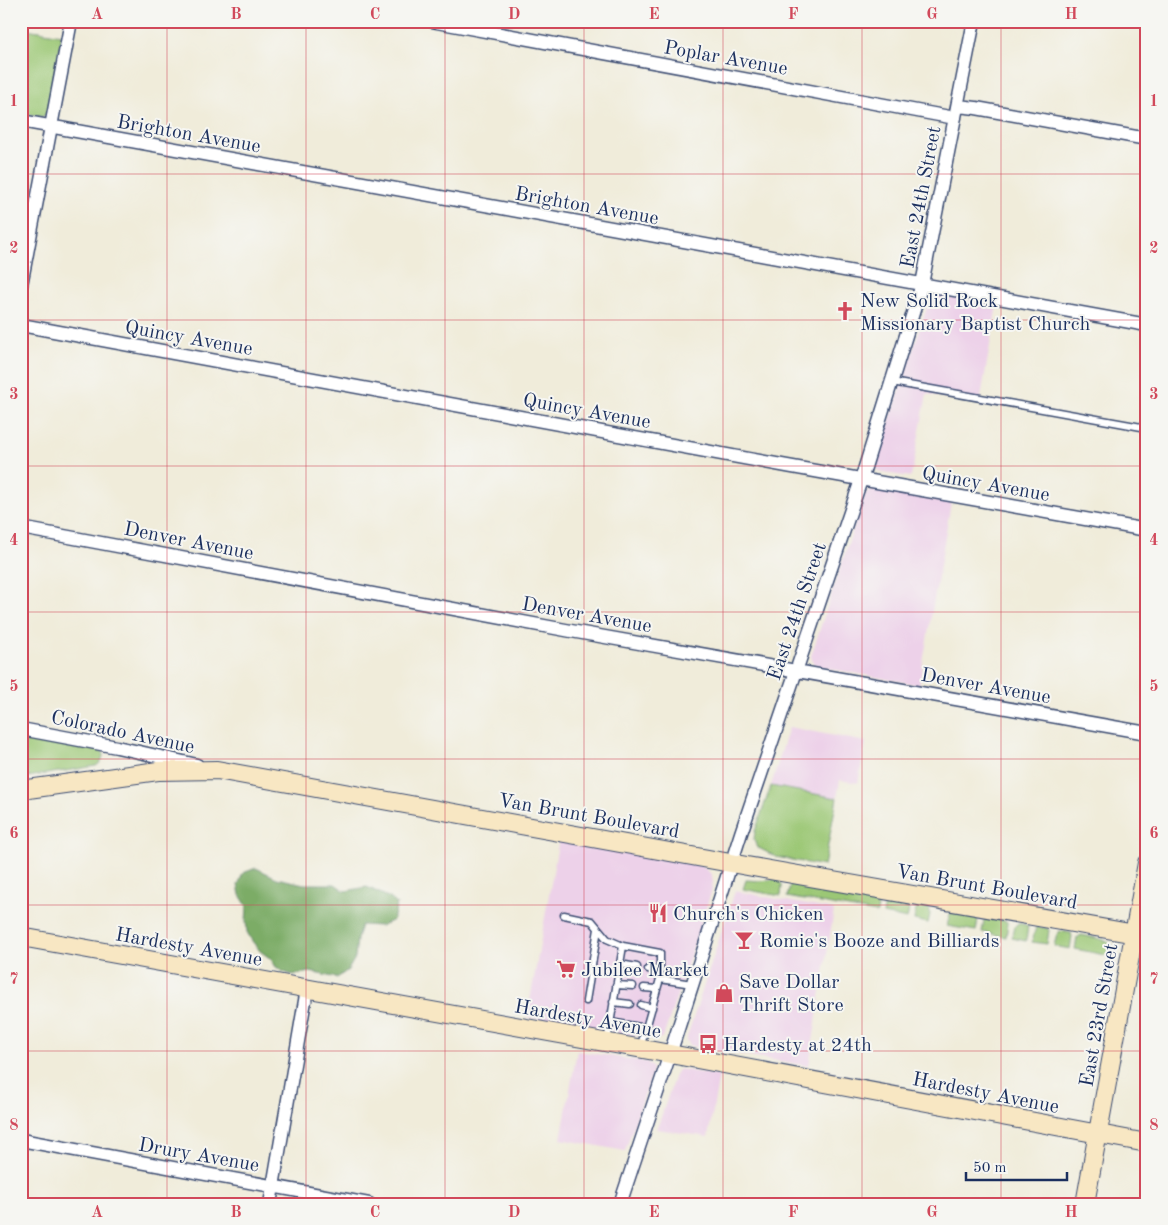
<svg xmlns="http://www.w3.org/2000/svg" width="1168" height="1225" font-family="'Old Standard TT',serif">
<rect width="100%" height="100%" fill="#f6f6f2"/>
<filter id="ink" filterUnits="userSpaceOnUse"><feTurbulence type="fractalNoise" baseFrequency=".02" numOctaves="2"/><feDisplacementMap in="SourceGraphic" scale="10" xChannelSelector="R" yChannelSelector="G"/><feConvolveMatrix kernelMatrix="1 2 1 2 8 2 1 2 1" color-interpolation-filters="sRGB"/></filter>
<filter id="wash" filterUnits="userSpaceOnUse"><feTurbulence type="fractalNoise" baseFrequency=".0096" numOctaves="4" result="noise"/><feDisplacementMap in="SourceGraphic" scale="20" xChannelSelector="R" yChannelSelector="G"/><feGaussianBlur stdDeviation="1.12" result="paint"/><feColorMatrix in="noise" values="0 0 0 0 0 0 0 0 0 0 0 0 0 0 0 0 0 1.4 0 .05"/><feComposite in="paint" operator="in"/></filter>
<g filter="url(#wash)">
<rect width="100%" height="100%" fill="#f0ecda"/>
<path fill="#edd1e9" d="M937,295l60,10 -17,98 -53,-9 -16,83 -28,-4 -6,-3 -2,-5 53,-161 3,-8z
M873,490l78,13 -32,182 -98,-18 -8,-4 -2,-7 52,-157 4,-7z
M789,727l77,15 -8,41 -18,-3 -3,18 -66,-12z
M559,839l140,26 7,4 5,5 2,7 -1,9 -48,145 -3,3 -6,1 -128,-22z
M735,891l99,19 -25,156 -113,-19 -6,-2 -3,-4v-4z
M577,1051l70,11 6,6 -1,5 -27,78 -64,-12z
M680,1069l39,7 -11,61 -51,-8 18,-54 2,-4z"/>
<path fill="#9bc775" stroke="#5b7b6a" d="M21,28l41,7 -14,78 -6,4 -21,-4z
M21,736l78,14 4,2c0,7 -1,10 -7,14l-75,12z
M771,786l66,12 -13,68 -48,-9 -19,-10 -3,-7 1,-9z
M773,879l7,1 2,6 -1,10 -38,-7 3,-9 16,1z
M792,882l85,16 2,2 -2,13 -90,-16 3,-11z
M888,899l19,4 2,6 -2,10 -24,-5 2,-10z
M919,905l9,2c4,5 1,10 0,16l-14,-3 2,-11z
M952,911l24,5 2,3 -2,12 -29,-5 3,-12z
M987,918l19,3 2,2 -2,14 -24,-5 2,-12z
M1018,923l8,2 2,1 -2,15 -14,-3 3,-12z
M1036,927l11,1 2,2 -2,14 -15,-2z
M1060,931l11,2 1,4 -2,12 -16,-3 3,-12z
M1081,935c11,2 22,3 31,10v4l-7,6 -30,-6 2,-11z"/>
<path fill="#7cac66" stroke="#4c6e62" d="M256,868l21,10 27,6h31l10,7 22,-4 23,11 7,6 -4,16 -12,6 -20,-1 -4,14 -2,19 -7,12 -11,8 -27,-6 -17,3 -10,-3 -8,-6 -4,-7 -11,-8 -8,-10 -5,-9 -1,-11 1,-15 -7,-11 -2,-10 5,-12z"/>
</g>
<g filter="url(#ink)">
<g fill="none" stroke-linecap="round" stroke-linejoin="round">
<g stroke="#3b4b71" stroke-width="9">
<path id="lane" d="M892,382l255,46
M564,915l28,6 15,18 16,7
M620,964l17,3
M648,969l12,2
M616,985l17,1
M644,988l13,1
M586,1001l12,-72
M613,1002l17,2
M641,1005l11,3
M610,1022l36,6 14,-49
M607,1042l16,-96 37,7v26l32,5
M640,1048l6,-20"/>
</g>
<g stroke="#3b4b71" stroke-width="15">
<path id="street" d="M431,21l524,97
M958,106l18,2 171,31
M21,121l1126,204
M21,285l50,-264
M21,325l766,141 360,64
M21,528l550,103 576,102
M21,729l96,18 80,18
M21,1140l348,64
M270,1204l37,-215
M620,1204l50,-150 71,-221 120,-353 61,-196 52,-263"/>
</g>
<g stroke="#3b4b71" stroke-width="20">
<path id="secondary" d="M21,790l137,-19 59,-1 530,96 400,70
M21,937l633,114 493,92
M1085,1204l62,-341"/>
</g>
<use href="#lane" stroke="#fff" stroke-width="6"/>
<use href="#street" stroke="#fff" stroke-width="12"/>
<use href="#secondary" stroke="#f8e7c3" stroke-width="18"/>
</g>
</g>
<path fill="none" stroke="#d1495b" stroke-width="1" stroke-opacity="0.55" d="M167,21v1183M306,21v1183M445,21v1183M584,21v1183M723,21v1183M862,21v1183M1001,21v1183M21,174h1126M21,320h1126M21,466h1126M21,612h1126M21,759h1126M21,905h1126M21,1051h1126"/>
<defs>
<g id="church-bare" transform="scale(1.5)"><path d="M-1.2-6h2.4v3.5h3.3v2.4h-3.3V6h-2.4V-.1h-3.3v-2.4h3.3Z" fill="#d1495b" stroke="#f6f6f2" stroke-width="2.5" paint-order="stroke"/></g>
<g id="restaurant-bare" transform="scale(1.5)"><path d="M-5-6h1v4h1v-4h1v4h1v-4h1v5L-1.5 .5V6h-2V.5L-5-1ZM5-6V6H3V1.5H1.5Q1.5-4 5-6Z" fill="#d1495b" stroke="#f6f6f2" stroke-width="2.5" paint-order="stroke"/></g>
<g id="bar-bare" transform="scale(1.5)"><path d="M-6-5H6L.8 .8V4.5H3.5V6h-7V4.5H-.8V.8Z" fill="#d1495b" stroke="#f6f6f2" stroke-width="2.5" paint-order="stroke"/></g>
<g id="supermarket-bare" transform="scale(1.5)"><path d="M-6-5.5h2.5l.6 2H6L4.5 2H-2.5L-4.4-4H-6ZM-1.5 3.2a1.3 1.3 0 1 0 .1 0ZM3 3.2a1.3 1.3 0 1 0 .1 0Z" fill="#d1495b" stroke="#f6f6f2" stroke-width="2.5" paint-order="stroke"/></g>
<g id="shop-bare" transform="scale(1.5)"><path d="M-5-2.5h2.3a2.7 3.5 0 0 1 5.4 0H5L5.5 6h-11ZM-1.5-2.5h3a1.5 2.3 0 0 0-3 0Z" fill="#d1495b" stroke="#f6f6f2" stroke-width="2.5" paint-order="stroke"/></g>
<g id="bus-bare" transform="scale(1.5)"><path d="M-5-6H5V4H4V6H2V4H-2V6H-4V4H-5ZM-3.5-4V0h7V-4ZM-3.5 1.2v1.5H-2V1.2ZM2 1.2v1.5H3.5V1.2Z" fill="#d1495b" stroke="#f6f6f2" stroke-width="2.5" paint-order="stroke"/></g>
</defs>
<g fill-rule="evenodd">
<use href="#church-bare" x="845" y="311"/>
<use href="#restaurant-bare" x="658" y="913"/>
<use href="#bar-bare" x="744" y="940"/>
<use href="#supermarket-bare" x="566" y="969"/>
<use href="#shop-bare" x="724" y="993"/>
<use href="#bus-bare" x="708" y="1044"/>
</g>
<g text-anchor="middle" stroke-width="4" stroke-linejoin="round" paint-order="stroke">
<g font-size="20" fill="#1b2f5e" stroke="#f6f6f2">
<text transform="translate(726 57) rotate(10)" y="7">Poplar Avenue</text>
<text transform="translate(189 133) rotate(10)" y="7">Brighton Avenue</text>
<text transform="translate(920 197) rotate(-79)" y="7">East 24th Street</text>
<text transform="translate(587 205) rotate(10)" y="7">Brighton Avenue</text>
<text transform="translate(189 337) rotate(10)" y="7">Quincy Avenue</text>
<text transform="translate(587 410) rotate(10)" y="7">Quincy Avenue</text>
<text transform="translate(986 483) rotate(10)" y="7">Quincy Avenue</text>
<text transform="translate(189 540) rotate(11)" y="7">Denver Avenue</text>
<text transform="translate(796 611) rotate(-71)" y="7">East 24th Street</text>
<text transform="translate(587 614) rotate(10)" y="7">Denver Avenue</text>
<text transform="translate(986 685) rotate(10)" y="7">Denver Avenue</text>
<text transform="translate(123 731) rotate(12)" y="7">Colorado Avenue</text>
<text transform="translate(589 815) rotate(10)" y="7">Van Brunt Boulevard</text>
<text transform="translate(987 886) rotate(10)" y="7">Van Brunt Boulevard</text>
<text transform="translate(189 946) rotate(10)" y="7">Hardesty Avenue</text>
<text transform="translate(1098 1015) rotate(-80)" y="7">East 23rd Street</text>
<text transform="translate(588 1018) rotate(10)" y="7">Hardesty Avenue</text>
<text transform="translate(986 1092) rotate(11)" y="7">Hardesty Avenue</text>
<text transform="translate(199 1154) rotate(10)" y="7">Drury Avenue</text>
</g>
<g font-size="20" fill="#1b2f5e" stroke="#f6f6f2" text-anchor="start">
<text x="860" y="307">New Solid Rock<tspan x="860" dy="23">Missionary Baptist Church</tspan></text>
<text x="673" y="920">Church's Chicken</text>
<text x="759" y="947">Romie's Booze and Billiards</text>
<text x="581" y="976">Jubilee Market</text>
<text x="739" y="988">Save Dollar<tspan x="739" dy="23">Thrift Store</tspan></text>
<text x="723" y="1051">Hardesty at 24th</text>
</g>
</g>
<rect width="1168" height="1225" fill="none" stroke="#f6f6f2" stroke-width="55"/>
<path d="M966 1172v8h101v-8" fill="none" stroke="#1b2f5e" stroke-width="2.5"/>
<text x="973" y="1172" font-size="15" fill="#1b2f5e" stroke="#f6f6f2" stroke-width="4" paint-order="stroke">50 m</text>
<rect x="28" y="28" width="1112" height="1170" fill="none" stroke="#d1495b" stroke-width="2"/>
<g font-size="16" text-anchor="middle" font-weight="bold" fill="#d1495b">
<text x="97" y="19">A</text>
<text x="236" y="19">B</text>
<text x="375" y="19">C</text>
<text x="514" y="19">D</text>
<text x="654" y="19">E</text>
<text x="793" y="19">F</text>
<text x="932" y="19">G</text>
<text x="1071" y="19">H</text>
<text x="14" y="106">1</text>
<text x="1154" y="106">1</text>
<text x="14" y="253">2</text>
<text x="1154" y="253">2</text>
<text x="14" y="399">3</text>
<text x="1154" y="399">3</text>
<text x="14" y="545">4</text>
<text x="1154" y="545">4</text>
<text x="14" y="691">5</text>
<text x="1154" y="691">5</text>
<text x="14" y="838">6</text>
<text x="1154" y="838">6</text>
<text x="14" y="984">7</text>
<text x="1154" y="984">7</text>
<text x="14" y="1130">8</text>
<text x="1154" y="1130">8</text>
<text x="97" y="1217">A</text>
<text x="236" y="1217">B</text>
<text x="375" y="1217">C</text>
<text x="514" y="1217">D</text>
<text x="654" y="1217">E</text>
<text x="793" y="1217">F</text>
<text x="932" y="1217">G</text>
<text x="1071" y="1217">H</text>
</g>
</svg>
